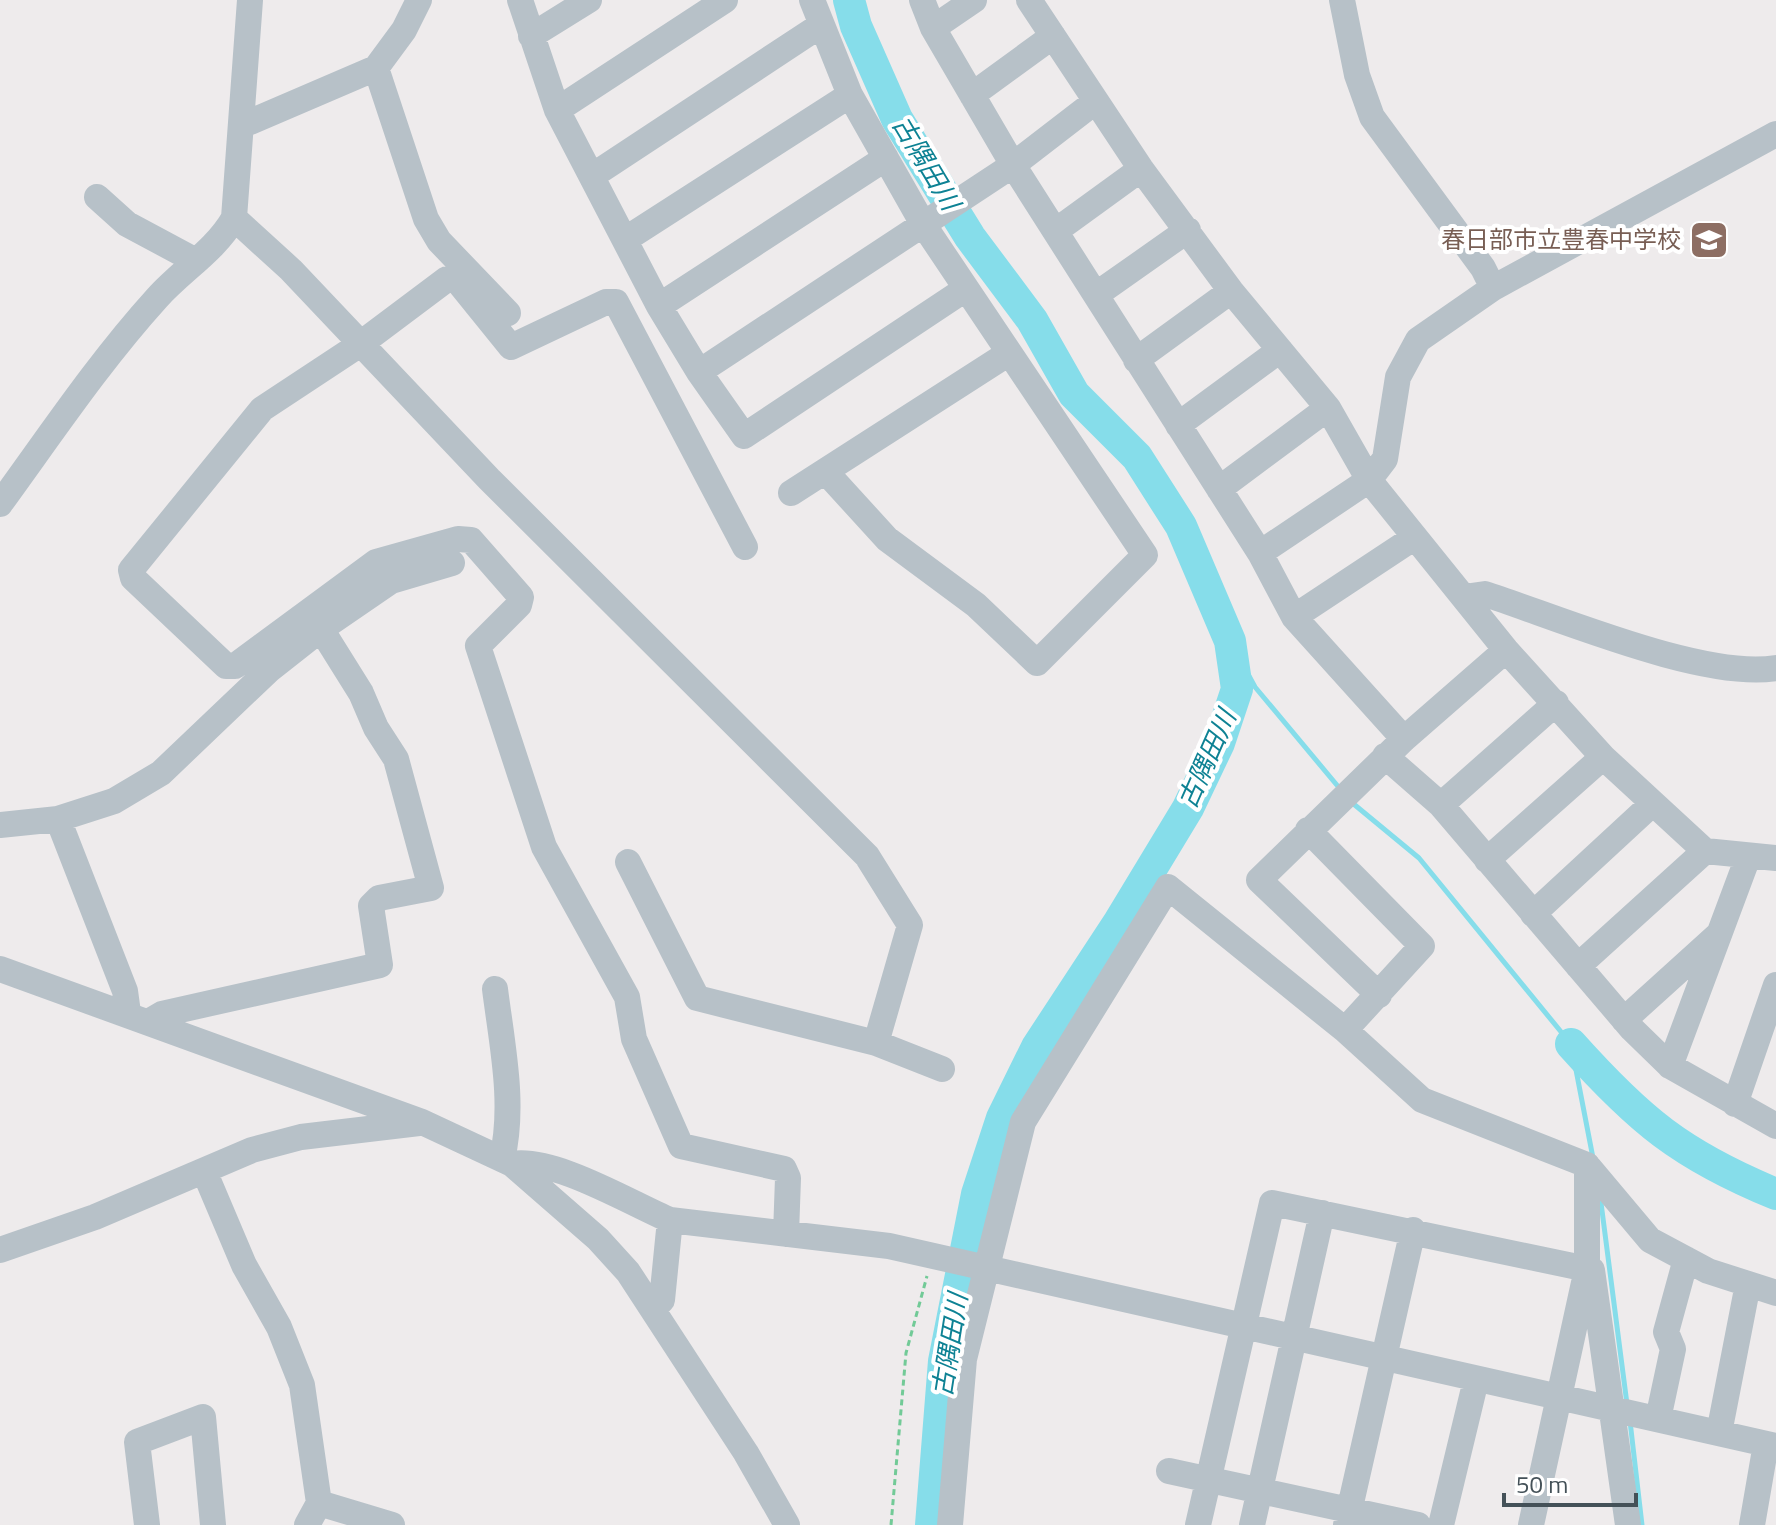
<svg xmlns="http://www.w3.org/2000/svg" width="1776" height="1525" font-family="'Titillium Web','Noto Sans JP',sans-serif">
<rect width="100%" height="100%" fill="#eeebec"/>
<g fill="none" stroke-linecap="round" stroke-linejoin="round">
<path stroke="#86ddea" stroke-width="5" d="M1230,641l25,46 86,103
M1350,801l69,57 152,186 22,114
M1600,1195l27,209
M1630,1421l12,104"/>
<path stroke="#86ddea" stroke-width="32" d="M849,0l7,26 41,93 73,118 62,83 42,74 63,63 44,69 49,115 7,48 -18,54 -31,65 -69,114 -82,125 -35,71 -25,76 -33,167 -13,164
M1571,1044c68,76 110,111 205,150"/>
<path stroke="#72ca97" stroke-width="3" stroke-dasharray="6 4" stroke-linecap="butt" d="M891,1525l15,-172 21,-77"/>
<path stroke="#b7c1c8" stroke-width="26" d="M520,0l37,110 102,196 40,66 45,64 220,-146
M812,0l38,95 73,129 222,331 -108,108 -61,-58 -89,-66 -62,-68
M922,0l11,28 80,137 247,388 34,64 110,122
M1029,0l112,169 90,122 97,117 41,72 137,170 97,107 102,94 71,7
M1342,0l15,75 15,42 111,151 10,20
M933,28l41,-28
M531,36l58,-36
M376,68l50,151 13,22 69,72
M972,95l81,-59
M557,110l168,-110
M243,125l133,-57 28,-38 15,-30
M592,176l229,-151
M97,197l30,27 69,37
M234,218l57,52 198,209 378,377 43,69 -34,118
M1057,230l84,-61
M626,239l224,-144
M1097,294l91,-64
M659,306l227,-148
M1136,360l95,-69
M699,372l314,-207 83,-64
M1178,425l102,-75
M1219,489l109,-81
M791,493l218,-140
M0,504c51,-70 99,-142 157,-206 25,-28 58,-47 77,-80l16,-218
M745,547l-129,-245h-10l-95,45 -55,-68h-9l-88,66 -97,64 -131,161 2,8 93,88h9l141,-104 82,-23 13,1 50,57 -2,8 -41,41 66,201 83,150 7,42 47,107 103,23 4,9 -2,56
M1260,553l109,-73 16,-21 13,-82 20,-37 75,-52 283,-154
M1464,597l21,-3c74,24 219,86 291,74
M1294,617l121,-80
M1385,756l56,49 191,224 38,37 106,60
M1441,805l115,-102
M58,819l67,172 3,22
M0,825l58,-6 56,-18 47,-28 108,-103 52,-41 70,-48 61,-18
M1308,830l114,116 -77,84
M1487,860l116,-103
M628,862l69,136 179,45 66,26
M1533,914l119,-110
M1578,966l127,-115
M0,969l422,153 90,42 86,75 30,33 118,181 41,72
M495,989c7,56 20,115 7,170
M1379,995l-120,-115 145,-141 102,-89
M1624,1020l95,-86
M150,1021l12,-7 218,-49 -9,-59 8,-8 52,-10 -35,-129 -20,-31 -15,-35 -40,-64
M1670,1066l78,-209
M1735,1104l41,-119
M512,1164c42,-7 118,39 158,56
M205,1173l39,92 35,62 23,58 17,118 -12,22
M0,1250l95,-33 157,-67 49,-13 118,-14
M653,1309l9,-9 8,-80 219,26 887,200
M1658,1419l15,-70 -7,-17 20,-73
M1719,1433l29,-149
M1169,1471l249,54
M319,1503l73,22
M147,1525l-10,-83 66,-25 10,108
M950,1525l14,-166 59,-237 145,-235 177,143 77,70 165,65 63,75 58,31 68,22
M1198,1525l74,-322 320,67 36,255
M1252,1525l70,-312
M1346,1525l67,-295
M1441,1525l35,-145
M1531,1525l56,-256v-104
M1752,1525l14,-81"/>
</g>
<defs>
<g id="school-square" transform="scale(2)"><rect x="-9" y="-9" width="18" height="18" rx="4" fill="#8d6e63" stroke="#fff"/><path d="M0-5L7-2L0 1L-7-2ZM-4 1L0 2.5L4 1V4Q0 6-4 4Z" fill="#fff"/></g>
</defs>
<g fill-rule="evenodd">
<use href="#school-square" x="1709" y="240"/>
</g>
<g text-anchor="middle" stroke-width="8" stroke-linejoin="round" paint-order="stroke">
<g font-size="24" fill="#785e54" stroke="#fff" text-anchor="end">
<text x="1681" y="248">春日部市立豊春中学校</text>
</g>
<g font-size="26" font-style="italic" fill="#0e8294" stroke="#fff">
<text transform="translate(926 163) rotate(59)" y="9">古隅田川</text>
<text transform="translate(1207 759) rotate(-66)" y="9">古隅田川</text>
<text transform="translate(950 1345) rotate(-81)" y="9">古隅田川</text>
</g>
</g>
<path d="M1504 1493v12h132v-12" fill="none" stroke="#445158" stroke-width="4"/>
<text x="1516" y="1493" font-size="24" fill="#445158" stroke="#ffffff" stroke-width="6" paint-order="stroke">50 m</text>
</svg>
